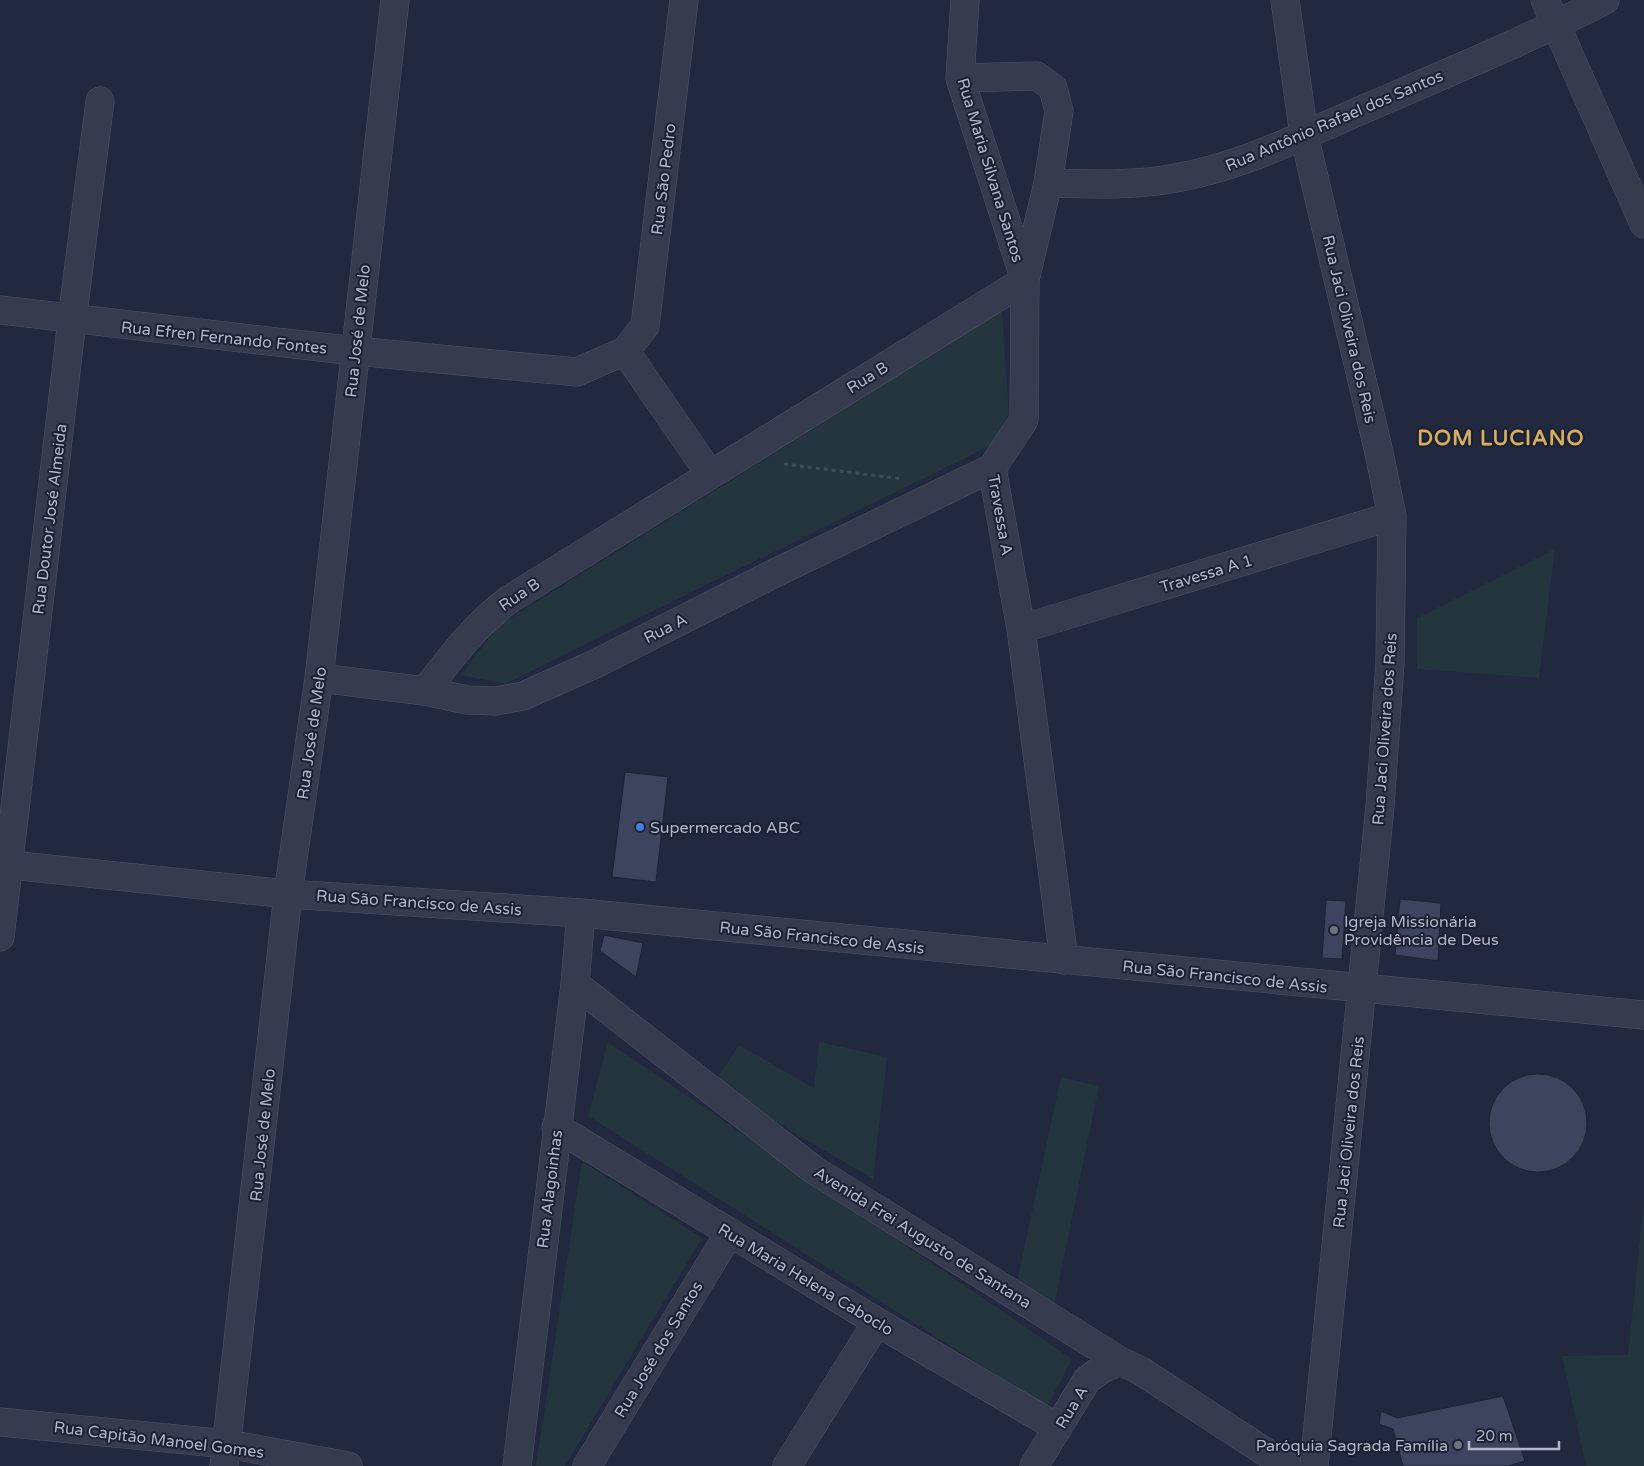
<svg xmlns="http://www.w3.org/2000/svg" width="1644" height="1466" font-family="'Varela Round',sans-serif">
<rect width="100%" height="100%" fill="#22283d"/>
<path fill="#24353e" d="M1002,311l7,101 -13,31 -491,241 -44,-9 37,-49z
M1555,549l-16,129 -122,-9v-51z
M608,1042l464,317 -25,48 -459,-291z
M819,1042l68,15 -14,122 -160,-94 26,-40 75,43z
M1061,1077l38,9 -46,225 -36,-30z
M582,1161l120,77 -137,228h-29z
M1644,1201v265h-58l-24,-110 66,-1z"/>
<path fill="#3e445d" stroke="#1d2234" d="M625,772l43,5 -12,105 -44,-5z
M1400,899l41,4 -3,58 -43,-6z
M1326,900l20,1 -4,58 -20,-1z
M604,935l39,8 -7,34 -36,-26z
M1489 1123a49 49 0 1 1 98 0a49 49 0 1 1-98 0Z
M1503,1396l22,65 -17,5h-105l-10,-37 -14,-5 2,-13 16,7z"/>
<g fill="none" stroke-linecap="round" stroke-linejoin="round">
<g stroke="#515668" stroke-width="29">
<path id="minor" d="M1285,0l19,135 74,313 14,68 -2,147 -10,143 -66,660
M1545,0l99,224
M960,78l77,-2 16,12 6,23 -11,72 -23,97 -1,140 -32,48 29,161 43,331
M1048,183c43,1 86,3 128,-5 68,-12 132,-45 195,-72 79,-34 158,-67 234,-106
M0,310l355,41 222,21 48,-21 20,-25 39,-326
M625,351l85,123
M1021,629l371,-113
M319,678l106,13 42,9 29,1 27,-5 72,-32 178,-90 219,-106
M425,691c26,-34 50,-66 85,-92l515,-319 -65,-202 5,-78
M0,864l288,30 293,19 1063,102
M0,937l72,-617 28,-219
M575,984l239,186 306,191 21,10 146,95
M556,1127l321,195 181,106
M0,1422l228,22 120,22
M224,1466l64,-572 31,-216 76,-678
M517,1466l58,-482 6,-71
M587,1466l143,-234
M787,1466l90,-144
M1034,1466l53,-86 15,-11 18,-8"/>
</g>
<path stroke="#3f5158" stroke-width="3" stroke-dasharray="4 4" stroke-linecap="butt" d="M784,464l118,15"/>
<use href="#minor" stroke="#363b4d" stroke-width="28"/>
</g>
<circle fill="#3f7fe0" stroke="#1b2032" stroke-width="2" cx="640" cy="827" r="5"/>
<g fill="#6b7280" stroke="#1b2032" stroke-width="2">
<circle cx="1334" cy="930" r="5"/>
<circle cx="1458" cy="1445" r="5"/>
</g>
<g text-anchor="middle" stroke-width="4" stroke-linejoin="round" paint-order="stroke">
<g font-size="16" fill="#b2b6c8" stroke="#1b2032">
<text transform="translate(1334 120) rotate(-23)" y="6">Rua Antônio Rafael dos Santos</text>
<text transform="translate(991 170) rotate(73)" y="6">Rua Maria Silvana Santos</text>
<text transform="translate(663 179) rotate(-83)" y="6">Rua São Pedro</text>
<text transform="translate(1350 329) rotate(77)" y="6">Rua Jaci Oliveira dos Reis</text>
<text transform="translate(357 331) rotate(-84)" y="6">Rua José de Melo</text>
<text transform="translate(224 337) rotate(6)" y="6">Rua Efren Fernando Fontes</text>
<text transform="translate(867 377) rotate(-32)" y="6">Rua B</text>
<text transform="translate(1001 515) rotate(80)" y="6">Travessa A</text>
<text transform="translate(49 519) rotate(-83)" y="6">Rua Doutor José Almeida</text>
<text transform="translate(1206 573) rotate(-17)" y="6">Travessa A 1</text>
<text transform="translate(519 594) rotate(-34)" y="6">Rua B</text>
<text transform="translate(665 628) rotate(-27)" y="6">Rua A</text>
<text transform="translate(1384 729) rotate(-86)" y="6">Rua Jaci Oliveira dos Reis</text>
<text transform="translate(311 733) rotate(-82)" y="6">Rua José de Melo</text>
<text transform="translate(419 902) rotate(4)" y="6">Rua São Francisco de Assis</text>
<text transform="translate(822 937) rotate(6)" y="6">Rua São Francisco de Assis</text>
<text transform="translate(1225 976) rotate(6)" y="6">Rua São Francisco de Assis</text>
<text transform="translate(1348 1132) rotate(-84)" y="6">Rua Jaci Oliveira dos Reis</text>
<text transform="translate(262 1135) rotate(-84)" y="6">Rua José de Melo</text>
<text transform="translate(549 1189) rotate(-83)" y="6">Rua Alagoinhas</text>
<text transform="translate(923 1237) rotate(32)" y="6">Avenida Frei Augusto de Santana</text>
<text transform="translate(806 1279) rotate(31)" y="6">Rua Maria Helena Caboclo</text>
<text transform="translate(658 1349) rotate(-59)" y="6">Rua José dos Santos</text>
<text transform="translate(1071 1407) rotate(-59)" y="6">Rua A</text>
<text transform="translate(159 1439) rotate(7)" y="6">Rua Capitão Manoel Gomes</text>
</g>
<g font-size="16" fill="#b2b6c8" stroke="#1b2032" text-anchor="start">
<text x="650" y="833">Supermercado ABC</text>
<text x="1344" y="927">Igreja Missionária<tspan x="1344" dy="18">Providência de Deus</tspan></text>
<text x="1448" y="1451" text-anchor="end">Paróquia Sagrada Família</text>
</g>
<g font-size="21" font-weight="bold" letter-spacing="1" fill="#d7ad5e" stroke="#1b2032">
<text x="1501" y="445">DOM LUCIANO</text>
</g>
</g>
<path d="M1469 1441v8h90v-8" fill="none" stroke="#b2b6c8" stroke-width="2.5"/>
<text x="1476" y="1441" font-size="15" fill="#b2b6c8" stroke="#1b2032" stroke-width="4" paint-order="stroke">20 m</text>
</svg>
